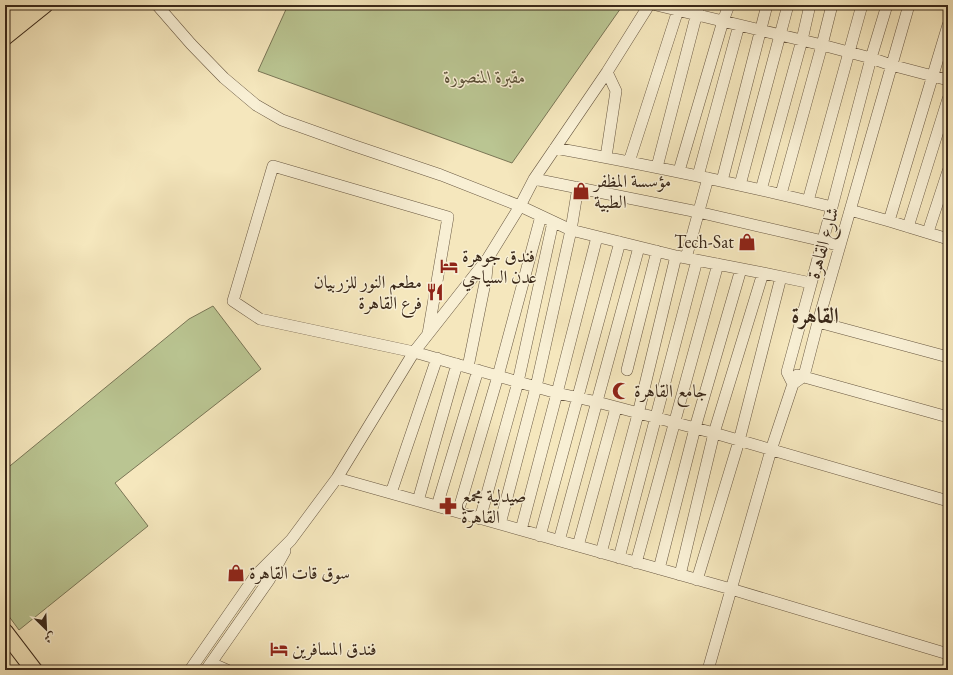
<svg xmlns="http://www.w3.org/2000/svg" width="953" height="675" font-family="'EB Garamond',Amiri,serif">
<rect width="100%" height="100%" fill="#f5e7bd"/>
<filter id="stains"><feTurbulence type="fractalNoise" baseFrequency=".005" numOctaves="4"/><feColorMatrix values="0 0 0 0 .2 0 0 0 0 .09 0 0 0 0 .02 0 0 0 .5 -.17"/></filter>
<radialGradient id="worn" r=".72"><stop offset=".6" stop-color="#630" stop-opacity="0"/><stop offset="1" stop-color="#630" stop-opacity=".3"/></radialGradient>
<path fill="#bac592" stroke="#7a7656" d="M288,5h335l-111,158 -254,-92z
M213,306l48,63 -146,114 33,43 -129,104 -14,-19v-141l184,-151z"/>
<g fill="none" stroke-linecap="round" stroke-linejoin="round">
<g stroke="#695842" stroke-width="12">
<path id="minor" d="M157,5l34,39 33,34 32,27 26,15 70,25 89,30 79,31 51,24 105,26 87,17 48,10
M656,5l166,40 49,13 20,7 57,15
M555,148c93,17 186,36 277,59
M606,157l10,-66 -9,-19
M629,162l49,-152
M657,167l42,-162
M679,171l44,-150 6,-16
M698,176l41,-151
M534,179l164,33 125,29 17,5
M722,181l45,-176
M740,185l48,-180
M761,190l41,-150 8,-35
M781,194l41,-149 10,-40
M808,201l54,-196
M850,210l39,11 59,18
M889,221l59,-196
M908,227l40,-128
M928,232l20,-61
M686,258l22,-80
M818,322l130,35
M428,334l20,-117 -175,-51 -40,135 27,18 154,33 143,41 40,9 117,31 234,68
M468,367l18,-89 2,-20
M627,370l30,-119
M797,375l151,42
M793,384l11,-8 14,-54 91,-317
M793,384l-6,-12 45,-165 39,-149 16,-53
M337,478l394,111 217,65
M391,493l46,-135
M418,501l39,-137
M437,506l41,-136
M458,512l40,-136 43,-160
M480,519l38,-137 35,-160
M500,524l36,-137 35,-157 7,-43
M521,530l36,-137 40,-156
M540,536l80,-294
M559,541l80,-294
M578,546l38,-138
M601,553l37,-139 38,-158
M619,558l78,-298
M636,563l82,-299
M659,569l36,-141 46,-159
M680,575l34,-142 49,-160
M697,580l42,-139 42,-164
M211,663l16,7
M190,670l66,-95 35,-35 46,-62 77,-126 74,-94 32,-52 14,-27 73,-107 42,-67
M206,670l63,-90 16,-29
M708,670l63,-220 22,-66"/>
</g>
<g stroke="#3a2819" stroke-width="16">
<path id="major" d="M5,21l21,-16
M5,38l41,-33"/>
</g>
<g stroke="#3a2819" stroke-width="18">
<path id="highway" d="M5,632l29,38"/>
</g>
<use href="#minor" stroke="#f8efd4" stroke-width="11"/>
<use href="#major" stroke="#f5e7bd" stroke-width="14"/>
<use href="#highway" stroke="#f5e7bd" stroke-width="16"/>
</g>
<defs>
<g id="shop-bare" transform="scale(1.38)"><path d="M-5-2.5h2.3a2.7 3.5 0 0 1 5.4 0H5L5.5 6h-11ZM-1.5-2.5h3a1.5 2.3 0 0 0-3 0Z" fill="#8f2418" stroke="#f8efd4" stroke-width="2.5" paint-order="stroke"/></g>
<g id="hotel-bare" transform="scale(1.38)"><path d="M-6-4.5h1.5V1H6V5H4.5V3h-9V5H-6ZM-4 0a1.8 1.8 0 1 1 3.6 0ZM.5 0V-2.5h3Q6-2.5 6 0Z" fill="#8f2418" stroke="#f8efd4" stroke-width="2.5" paint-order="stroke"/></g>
<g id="restaurant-bare" transform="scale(1.38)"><path d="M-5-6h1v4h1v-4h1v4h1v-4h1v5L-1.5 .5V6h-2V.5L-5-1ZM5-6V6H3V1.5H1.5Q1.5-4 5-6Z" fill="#8f2418" stroke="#f8efd4" stroke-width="2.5" paint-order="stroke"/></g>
<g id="mosque-bare" transform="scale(1.38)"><path d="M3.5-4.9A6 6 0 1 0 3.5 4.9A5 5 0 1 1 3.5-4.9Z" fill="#8f2418" stroke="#f8efd4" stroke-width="2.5" paint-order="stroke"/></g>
<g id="pharmacy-bare" transform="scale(1.38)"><path d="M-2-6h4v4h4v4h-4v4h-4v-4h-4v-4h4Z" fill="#8f2418" stroke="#f8efd4" stroke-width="2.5" paint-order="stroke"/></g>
</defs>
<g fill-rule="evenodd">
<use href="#shop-bare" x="581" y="191"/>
<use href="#shop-bare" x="747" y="242"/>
<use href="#hotel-bare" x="449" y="266"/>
<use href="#restaurant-bare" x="435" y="292"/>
<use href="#mosque-bare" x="621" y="391"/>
<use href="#pharmacy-bare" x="448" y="506"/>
<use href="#shop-bare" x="236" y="573"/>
<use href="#hotel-bare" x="279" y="649"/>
</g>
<g text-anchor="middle" stroke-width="3" stroke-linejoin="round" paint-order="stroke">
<g font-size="18" font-style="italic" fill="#5a4f37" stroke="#f8efd4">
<text x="485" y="83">مقبرة المنصورة</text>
</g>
<g font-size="18" fill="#3a2819" stroke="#f8efd4" text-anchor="start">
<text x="594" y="187">مؤسسة المظفر<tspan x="594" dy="21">الطبية</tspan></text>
<text x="734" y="248" text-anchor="end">Tech-Sat</text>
<text x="462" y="262">فندق جوهرة<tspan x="462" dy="21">عدن السياحي</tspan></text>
<text x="422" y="288" text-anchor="end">مطعم النور للزربيان<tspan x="422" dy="21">فرع القاهرة</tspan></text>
<text x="634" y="397">جامع القاهرة</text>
<text x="461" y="502">صيدلية مجمع<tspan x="461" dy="21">القاهرة</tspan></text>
<text x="249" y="579">سوق قات القاهرة</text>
<text x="292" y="655">فندق المسافرين</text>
</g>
<g font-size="18" fill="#3a2819" stroke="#f8efd4">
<text transform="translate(823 243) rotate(-74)" y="6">شارع القاهرة</text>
</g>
<g font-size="22" font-weight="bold" fill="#3a2819" stroke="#f8efd4">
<text x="815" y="323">القاهرة</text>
</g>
</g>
<rect width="953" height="675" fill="none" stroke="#f5e7bd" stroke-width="20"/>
<rect x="6" y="6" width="941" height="663" fill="none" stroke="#3a2819" stroke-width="2"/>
<rect x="10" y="10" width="933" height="655" fill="none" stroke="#3a2819"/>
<g transform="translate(46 629) rotate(156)" stroke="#f8efd4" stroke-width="3" paint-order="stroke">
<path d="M0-3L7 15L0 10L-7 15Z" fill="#3a2819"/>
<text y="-6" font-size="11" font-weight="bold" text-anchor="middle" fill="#3a2819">ش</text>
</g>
<rect width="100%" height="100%" filter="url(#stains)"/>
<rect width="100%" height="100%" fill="url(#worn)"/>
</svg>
